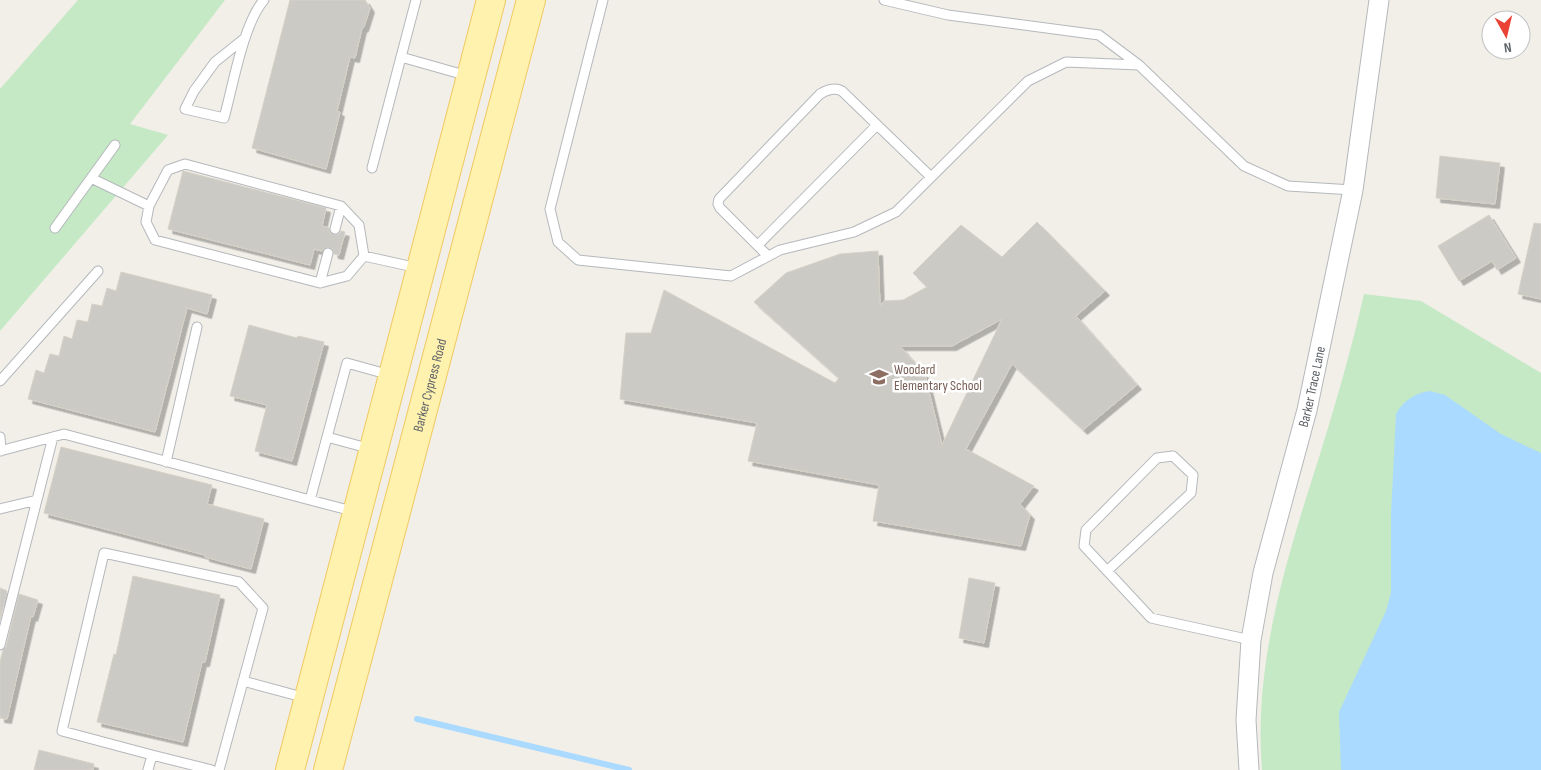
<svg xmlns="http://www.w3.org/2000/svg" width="1541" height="770" font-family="'Sofia Sans Condensed',sans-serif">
<defs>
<filter id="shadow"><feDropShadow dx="4.5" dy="4.5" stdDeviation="0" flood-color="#0004"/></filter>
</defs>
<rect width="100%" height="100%" fill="#f1efe8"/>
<path fill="#c5e8c5" d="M78,0h147l-95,124 38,11 -168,196v-242z
M1364,294l57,7 120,72v397h-279c-9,-110 26,-215 59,-319 16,-52 31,-104 43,-157z"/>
<path fill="#aadaff" d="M1430,391l15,4 56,39 40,19v317h-200l-2,-58 47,-101 5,-18v-78l5,-101c7,-13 19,-21 34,-23z"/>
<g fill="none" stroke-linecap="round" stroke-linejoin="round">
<path stroke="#aadaff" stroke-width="6" d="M417,719l212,51"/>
</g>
<path fill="#cccac5" stroke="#d6d1c6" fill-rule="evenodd" filter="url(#shadow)" d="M290,0h75l5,8 -6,19 -2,1 -7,30 -5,-1 -13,54 3,1 -14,57 -74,-21z
M1440,156l60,7 -5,41 -59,-6z
M183,171l143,37 -4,18 7,2 1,5 4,2 5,-1 2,-3 4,1 -6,23 -5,-1 -1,-5 -4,-2 -5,1 -2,3 -8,-2 -4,16 -142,-36z
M1489,215l27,43 -19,12 -5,-9 -33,20 -21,-35z
M1037,222l68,69 -29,25 61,69 -54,45 -71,-66 -46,85 68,37 -14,18 10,11 -9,31 -148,-25 6,-36 -131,-24 9,-38 -137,-24 6,-66h25l13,-43 171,93 4,-5 -85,-76 32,-29 54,-19 38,-3 2,55 4,-5 19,-1 24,-13 -14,-14 48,-48 41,32zM1002,319l-60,126 -17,-70 -25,-29h52z
M1534,223l7,1v75l-23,-5z
M121,272l91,23 -5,19 -20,-6 -32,124 -127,-33 8,-29 8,3 6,-19 9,2 5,-20 8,3 5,-19 11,2 4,-18 10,2 5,-18 9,3z
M249,325l48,13 1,-2 26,6 -32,119 -37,-10 12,-46 -37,-9z
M61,447l151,38 -5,19 57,15 -13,50 -46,-12v-2l-161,-42z
M133,576l87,19 -15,67h-3l-19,80 -86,-20 17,-68 2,1z
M969,578l26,5 -11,60 -25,-5z
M0,588l7,3 -7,29z
M19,594l19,6 -5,17 -2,-1 -24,103 -7,-1v-56l3,-12 3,-3z
M39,750l55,14 -1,6h-59z"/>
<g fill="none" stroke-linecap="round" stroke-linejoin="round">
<g stroke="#b5b8bc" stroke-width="11">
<path id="service" d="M416,0l-15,57 67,19
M603,0l-53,209 8,33 20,18 153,16 49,-26 74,-18 42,-20 132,-131 38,-19 73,3
M884,0l64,15 151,20 40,30 105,101 44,20 65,4
M245,38l-30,24 -21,29 -9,18 39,9c9,-32 19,-94 40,-118
M372,168l29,-111
M91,178l58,28
M55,228l60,-83
M335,229l6,-23
M758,245l119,-120
M364,256l-5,-31 -18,-19 -156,-42 -17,6 -19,36 -3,16 9,18 165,43 27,-7 17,-20 54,12
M768,256l-48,-48 -2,-4 1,-5 101,-105c7,-4 14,-7 22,-3l89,86
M320,283l8,-30
M0,381l98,-110
M0,437l1,14
M327,437l44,12
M0,451l64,-17 246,66
M166,462l31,-135
M0,509l37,-9
M356,512l-46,-12 37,-137 43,12
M1107,571l84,-78 2,-18 -20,-19 -16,2 -71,72 -2,16 67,72 100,22
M0,645l53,-208
M243,681l63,17
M152,755l60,15
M148,770l4,-15 -90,-24 42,-178 135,29 24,26 -44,162"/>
</g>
<g stroke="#b5b8bc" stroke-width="21">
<g id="minor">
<path id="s1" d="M1249,770l-3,-50 5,-80 12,-67 44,-163 46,-220 26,-190"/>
</g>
</g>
<g stroke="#f2c960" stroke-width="30">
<g id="primary">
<path d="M290,770l201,-770"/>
<path id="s2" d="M328,770l203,-770"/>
</g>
</g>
<use href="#service" stroke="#fff" stroke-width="9"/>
<use href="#minor" stroke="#fff" stroke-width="19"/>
<use href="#primary" stroke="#fff2af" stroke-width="28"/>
</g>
<defs>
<g id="school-bare" transform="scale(1.5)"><path d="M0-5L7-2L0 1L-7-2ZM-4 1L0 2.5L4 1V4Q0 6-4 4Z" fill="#8d6e63" stroke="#fff" stroke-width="2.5" paint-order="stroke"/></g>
</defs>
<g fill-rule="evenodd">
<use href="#school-bare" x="879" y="377"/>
</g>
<g text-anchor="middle" stroke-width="5" stroke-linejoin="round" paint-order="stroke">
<g font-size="14" fill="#785e54" stroke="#fff" text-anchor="start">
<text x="894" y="374">Woodard<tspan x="894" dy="16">Elementary School</tspan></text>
</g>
<g font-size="14" fill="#5f6368" stroke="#fff">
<text dy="5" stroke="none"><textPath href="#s2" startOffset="398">Barker Cypress Road</textPath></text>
<text dy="5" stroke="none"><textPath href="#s1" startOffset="391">Barker Trace Lane</textPath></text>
</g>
</g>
<g transform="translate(1506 35) rotate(172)"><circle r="24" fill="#ffffff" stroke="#bfc1c3"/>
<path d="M0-4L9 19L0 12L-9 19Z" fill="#ea4335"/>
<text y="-8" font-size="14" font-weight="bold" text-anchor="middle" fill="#5f6368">N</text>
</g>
</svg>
